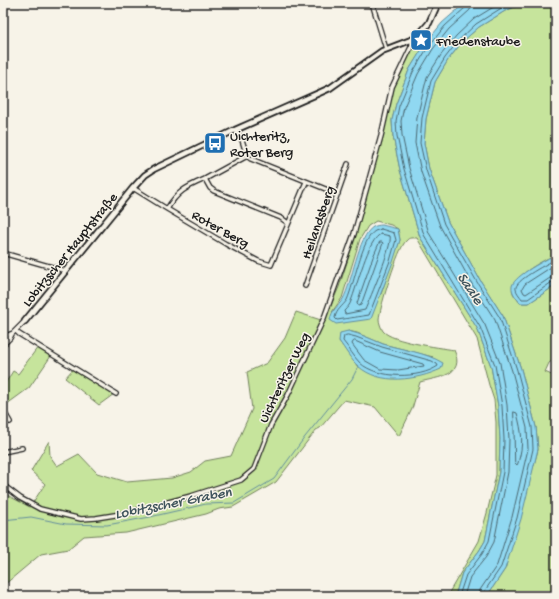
<svg xmlns="http://www.w3.org/2000/svg" width="559" height="599" font-family="'Gochi Hand',sans-serif">
<rect width="100%" height="100%" fill="#f7f3e8"/>
<filter id="ink" filterUnits="userSpaceOnUse"><feTurbulence type="fractalNoise" baseFrequency=".025" numOctaves="2"/><feDisplacementMap in="SourceGraphic" scale="8" xChannelSelector="R" yChannelSelector="G"/><feConvolveMatrix kernelMatrix="1 2 1 2 8 2 1 2 1" color-interpolation-filters="sRGB"/></filter>
<g filter="url(#ink)">
<path fill="#c6e49c" stroke="#71805c" fill-rule="evenodd" d="M524,3h32v251c-11,6 -49,24 -43,39 1,3 5,7 7,10h9l27,-18v73l-7,5 -4,9 11,5v219h-69l18,-27 33,-119 -2,-23 -15,-58 -18,-53 -23,-36 -32,-58 -19,-53 -5,-26 2,-24 9,-37 13,-22 14,-18 17,-15 26,-16z
M423,35l6,3 -20,32 -13,34 -4,16 1,16 7,34 20,67 57,91 14,38 7,40 2,33 -1,33 -14,69 -6,10 -17,22 -7,23h-8l32,-55 8,-28 9,-38v-53l-2,-22 -5,-15 -12,-46 -60,-101c-5,0 -8,-1 -11,3 -8,7 -26,66 -27,78 0,3 2,9 4,12 9,11 55,16 71,19 12,26 -16,27 -34,32l-8,27 -13,27 -24,-29 -31,-7 -24,28 -4,2 -40,52 -43,25 -14,2 -13,5 -80,19 -42,3 -16,13 -27,5 -37,31v11h-1v-103l27,14 15,-23 -14,-13 18,-30 1,15 7,10 22,-12 18,19 30,9 45,-4 19,-6 14,-11 26,-5 21,-47 -5,-37 20,-9 18,-25 11,-26 28,9 15,-34 17,-53 38,-146 23,-49zM376,221l15,4 7,4 2,11 -20,57 -48,15 10,-14 18,-59 8,-13zM348,331l9,2 26,11 50,13 -75,10 -19,-26z
M38,347l13,9 -22,32 -26,19v-20l10,-16 5,3z
M73,369l41,25 -15,11 -34,-27z"/>
<path fill="#90d8f1" stroke="#628d9c" d="M465,3h59l-19,8 -26,16 -17,15 -14,18 -13,22 -9,37 -2,24 5,26 19,53 32,58 23,36 18,53 15,58 2,22 -17,70 -16,50 -18,27h-32l7,-23 17,-22 6,-10 14,-69 1,-33 -2,-33 -7,-40 -14,-38 -57,-91 -20,-67 -7,-34 -1,-16 4,-16 13,-34 16,-26 17,-21z
M382,225l16,4 2,11 -7,22 -22,57 -35,5 -6,-4c2,-11 7,-12 13,-21 9,-16 15,-63 30,-72 2,-1 6,-2 9,-2z
M556,254v31l-27,18h-9c-3,-5 -9,-10 -8,-17 3,-11 34,-26 44,-32z
M348,331c13,3 23,8 35,13 20,6 42,8 60,19l-2,6c-24,11 -61,17 -83,-3 -7,-6 -13,-17 -19,-25l1,-8z"/>
<g fill="none" stroke-linecap="round" stroke-linejoin="round">
<path stroke="#4a6771" stroke-width="1" d="M381,229l13,4 2,7 -6,21 -21,54 -32,5 -2,-2c1,-8 8,-12 12,-18 7,-15 15,-62 28,-69 2,-1 4,-1 6,-2z
M381,234l9,2c3,9 -20,62 -25,74l-20,4 -1,-3c3,-3 6,-6 7,-10 6,-14 17,-63 30,-67z
M380,242h2l1,1 -22,62 -3,1 -1,-3 16,-46z
M556,259c-9,5 -37,19 -40,28 -1,4 4,9 6,12h6l24,-17h4
M556,264l-31,20 -3,5 2,4 2,1 24,-16 6,-1
M348,335l8,2 26,10 50,14 5,3 1,2c-19,13 -60,13 -78,-3 -6,-6 -11,-15 -17,-22l1,-5z
M355,341l25,11 43,12 1,2 -26,4 -18,-1 -16,-9 -12,-16 1,-2z
M514,412l3,1c5,20 7,30 1,50l-1,2 -2,-2z
M459,596l7,-21 16,-21 7,-13 14,-69 1,-33 -2,-33 -7,-41 -15,-38 -56,-92 -20,-66 -7,-33 -1,-15 3,-15 14,-34 15,-25 17,-21 21,-19 1,-4
M464,596l6,-19 16,-20 8,-15 14,-70 1,-33 -2,-34 -7,-42 -15,-38 -56,-92 -20,-65 -7,-33 -1,-14 3,-14 14,-33 15,-25 16,-20 21,-19 2,-7
M479,596l1,-6 17,-25 15,-48 16,-68 -1,-21 -15,-57 -17,-51 -23,-36 -32,-58 -19,-54 -6,-29 2,-26 10,-40 14,-22 15,-19 18,-17 26,-16
M484,596v-4l17,-25 16,-49 16,-69 -1,-22 -15,-57 -17,-52 -23,-36 -33,-58 -18,-54 -6,-27 2,-25 9,-37 14,-23 14,-18 17,-16 27,-17 11,-4"/>
<path stroke="#628d9c" stroke-width="1" d="M3,520l28,-3 35,7 41,1 43,-8 56,-13 28,-1 40,-24 31,-42 47,-58 6,-12"/>
<g stroke="#1c1c1c" stroke-width="6">
<path id="street" d="M372,3l14,46
M235,130l7,10 5,16 4,3 87,35
M247,156l-42,23 5,9 4,3 67,27 7,5
M205,179c-19,8 -28,13 -38,30l59,35 32,17 13,4 35,-83
M133,188l34,21
M3,253l63,18
M305,286l43,-122
M16,331l3,3 97,60
M3,337l10,-4 12,-12
M3,345l7,-7 2,-4
M3,410l7,12
M3,452l19,-4
M3,485l17,13 20,11 41,10 15,-1 31,-5 64,-17 50,-16 13,-11 17,-44 17,-30 36,-77 30,-84 27,-98 11,-49 20,-42v-5"/>
</g>
<g stroke="#1c1c1c" stroke-width="8">
<path id="secondary" d="M25,321l108,-133 12,-13 9,-6 81,-39 84,-37 11,-5 52,-37 34,-13 13,-15 9,-20"/>
</g>
<use href="#street" stroke="#f7f3e8" stroke-width="3.5"/>
<use href="#secondary" stroke="#f7f3e8" stroke-width="4.5"/>
</g>
</g>
<defs>
<g id="sight-square" transform="scale(1.15)"><rect x="-9" y="-9" width="18" height="18" rx="4" fill="#1f6fb2" stroke="#f7f3e8"/><path d="M0-6L1.8-2.2L6-1.7L2.9 1.2L3.7 5.4L0 3.3L-3.7 5.4L-2.9 1.2L-6-1.7L-1.8-2.2Z" fill="#fff"/></g>
<g id="bus-square" transform="scale(1.15)"><rect x="-9" y="-9" width="18" height="18" rx="4" fill="#1f6fb2" stroke="#f7f3e8"/><path d="M-5-6H5V4H4V6H2V4H-2V6H-4V4H-5ZM-3.5-4V0h7V-4ZM-3.5 1.2v1.5H-2V1.2ZM2 1.2v1.5H3.5V1.2Z" fill="#fff"/></g>
</defs>
<g fill-rule="evenodd">
<use href="#sight-square" x="421" y="40"/>
<use href="#bus-square" x="215" y="143"/>
</g>
<g text-anchor="middle" stroke-width="3" stroke-linejoin="round" paint-order="stroke">
<g font-size="14" fill="#1c1c1c" stroke="#f7f3e8" text-anchor="start">
<text x="436" y="45">Friedenstaube</text>
<text x="230" y="140">Uichteritz,<tspan x="230" dy="16">Roter Berg</tspan></text>
</g>
<g font-size="14" fill="#1c1c1c" stroke="#f7f3e8">
<text transform="translate(317 222) rotate(-71)" y="5">Heilandsberg</text>
<text transform="translate(221 228) rotate(29)" y="5">Roter Berg</text>
<text transform="translate(69 249) rotate(-51)" y="5">Lobitzscher Hauptstraße</text>
<text transform="translate(283 377) rotate(-64)" y="5">Uichteritzer Weg</text>
</g>
<g font-size="15" font-style="italic" fill="#3f545c" stroke="#f7f3e8">
<text transform="translate(471 288) rotate(56)" y="5">Saale</text>
<text transform="translate(173 502) rotate(-11)" y="5">Lobitzscher Graben</text>
</g>
</g>
<rect width="559" height="599" fill="none" stroke="#f7f3e8" stroke-width="16"/>
<rect x="8" y="8" width="543" height="583" fill="none" stroke="#1c1c1c" stroke-width="1.5" filter="url(#ink)"/>
</svg>
